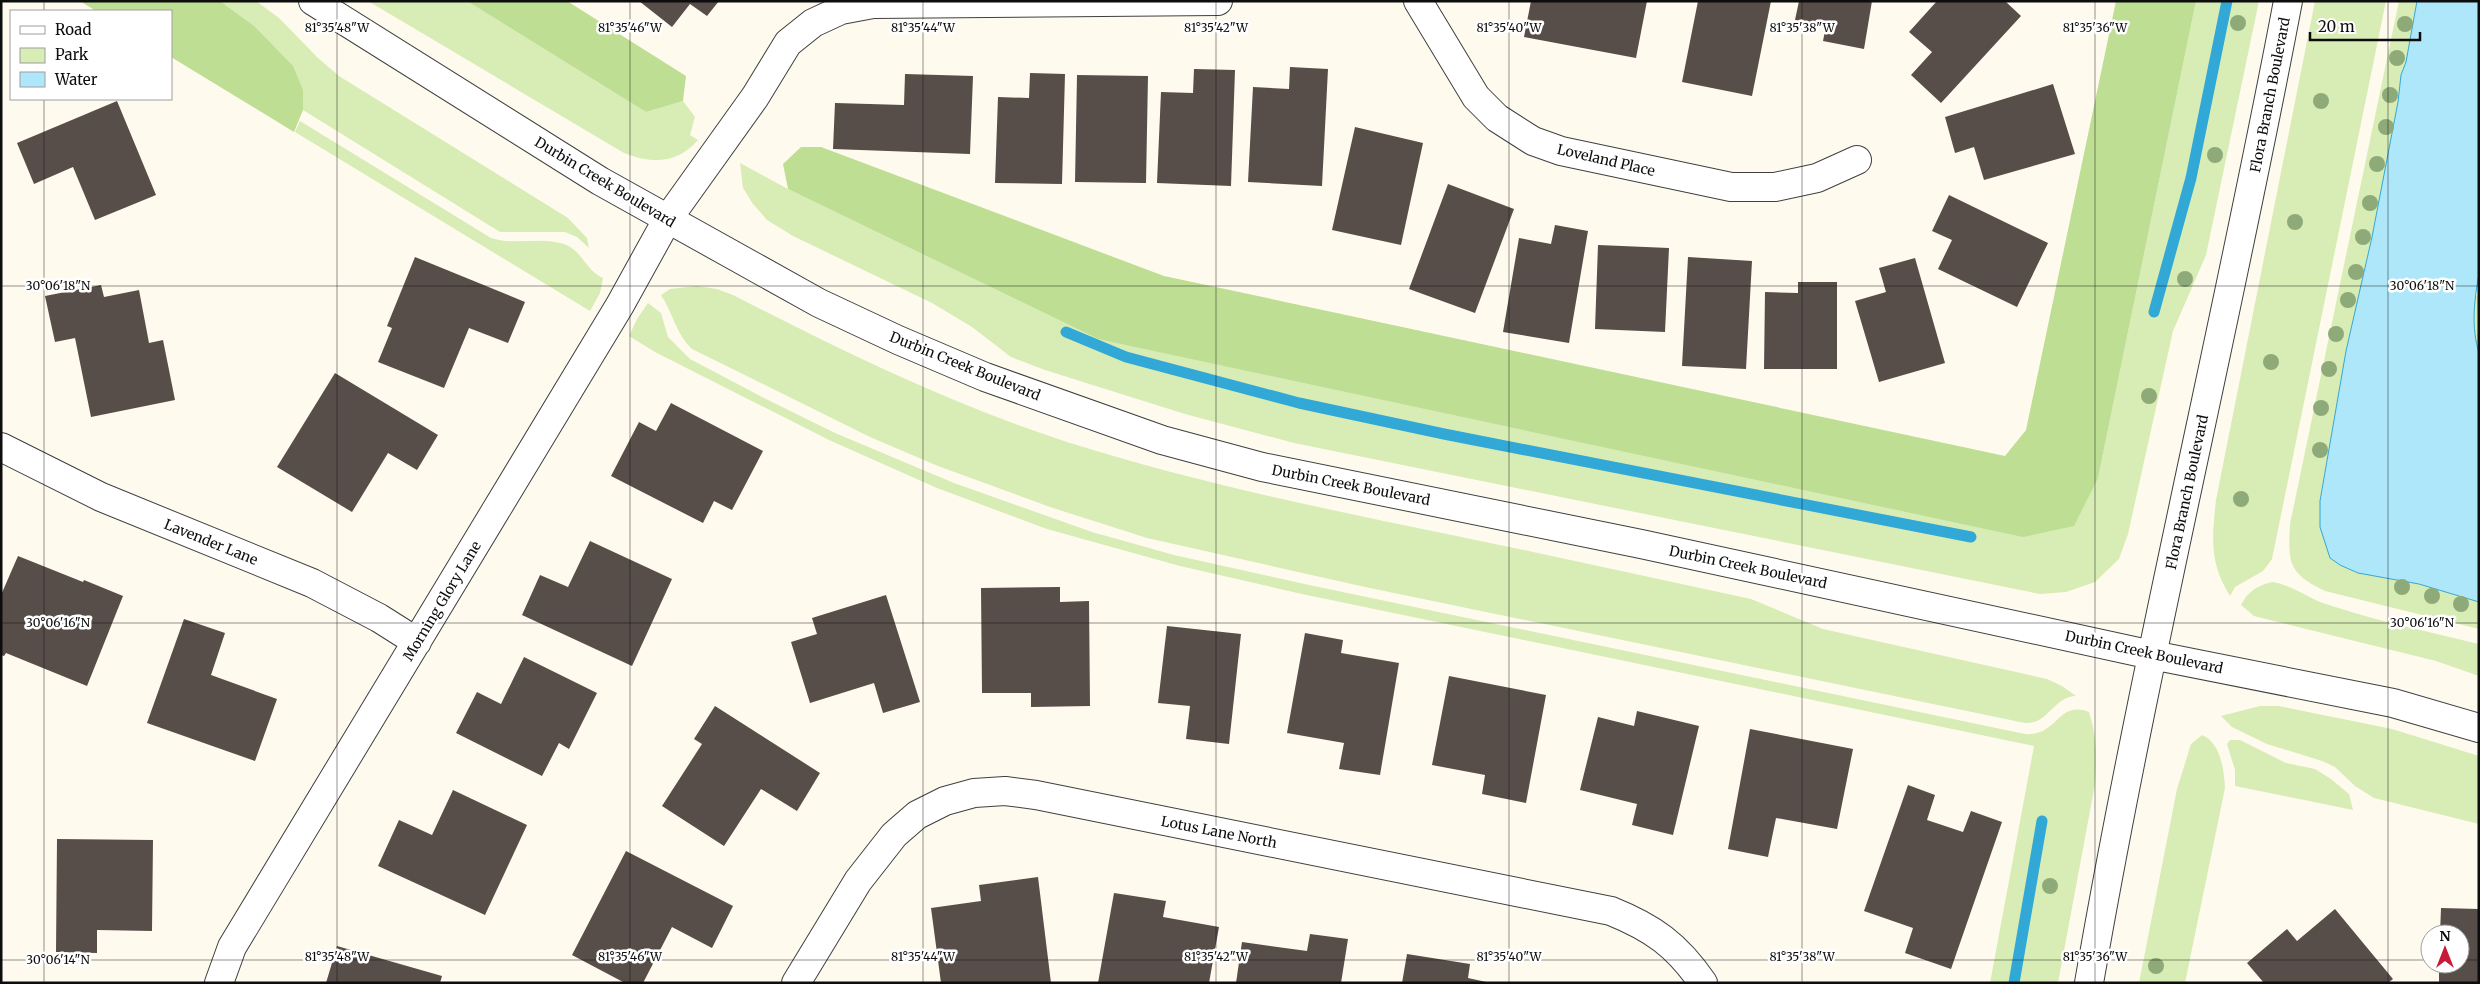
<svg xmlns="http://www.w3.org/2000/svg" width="2480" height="984" font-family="Merriweather,serif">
<rect width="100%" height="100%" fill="#fffaee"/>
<path fill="#d8ecb5" d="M220,1h36l23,17 39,40 21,18 229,142 19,20 2,10 -12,-11 -12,-5h-65l-197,-122v-20l-50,-65z
M368,1h99l179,111 37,-11 12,16 -5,18 8,5c-21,24 -46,24 -74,13z
M2196,1h63l-53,254 -33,76 -45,203 -9,25 -24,23 -29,10 -26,2 -746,-151 -109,-29 -140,-44 -34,-13 -39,-30 -40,-24 -139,-67 -26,-16 -14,-16 -10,-16 -3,-25 48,26 310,150 1000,139z
M2315,1h71l-114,558 -9,12 -28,16 -5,9c-21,-34 -18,-58 -14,-96z
M2399,1h18l-11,61 -5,13 -3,27 -26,135 -26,114 -26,149v27l10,30 10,8 18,8 61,11 60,18v27l-154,-38c-37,-18 -37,-28 -35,-67z
M300,121l191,117c24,8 49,-2 73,6 19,7 21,26 39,34l-3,15 -10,18 -295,-179z
M697,286l20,3 16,6c109,56 217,109 334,147 123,39 249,65 375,91 103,21 206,44 309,66l72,30 224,50 15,7 14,10c-22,0 -28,29 -51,27l-660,-136 -218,-49 -97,-31 -112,-41 -68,-29 -178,-88c-16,-15 -19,-36 -31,-54l9,-6z
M2475,295l4,1v57l-6,-19z
M648,303l13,10 7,24 22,22 78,41 67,33 119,50 138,49 82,23 135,30 716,149c33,3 32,-34 64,-22 8,25 8,47 6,72l-37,199h-68l44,-237 -732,-152 -122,-28 -133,-37 -110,-41 -108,-48 -174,-88 -26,-16 8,-17z
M2272,582c21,3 37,17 57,23 49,16 99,27 150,39v32l-43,-15 -182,-45 -13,-11c7,-14 16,-19 31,-23z
M2260,706h19l113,23 87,27v68l-105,-26 -19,-12 -20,-19 -13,-6 -55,-17 -35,-17 -11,-11z
M2202,735c19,8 22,35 23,53l-40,195h-46l38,-194 14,-45z
M2230,740h10l46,23 29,6 16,10 18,15 4,16 -118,-24v-16l-8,-26z"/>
<path fill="#bede93" d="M80,1h140l33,24 40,41 10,24v20l-9,22 -123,-75v-46h-75z
M467,1h100l119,75 -3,25 -37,11z
M2116,1h80l-98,477 -24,48 -51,11 -925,-198 -310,-150 -5,-25 18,-17h20l343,129 841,180 21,-26z"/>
<path fill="#afe7fa" stroke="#31a8d6" d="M2417,1h62v273c-5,27 -8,53 0,79v249l-60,-18 -61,-11 -18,-8 -10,-7 -10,-31v-26l26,-150 26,-114 26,-135 3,-27 5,-13z"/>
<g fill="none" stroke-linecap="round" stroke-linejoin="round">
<path stroke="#31a8d6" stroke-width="11" d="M2154,312l37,-134 36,-177
M1066,332l60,25 173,46 145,31 527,103
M2014,983l28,-162"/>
</g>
<path fill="#574d49" d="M639,1h80l-12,15 -17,-12 -18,23z
M1531,1h116l-11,57 -112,-21z
M1698,1h73l-19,95 -70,-14z
M1799,1h73l-8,48 -41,-8 3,-15 -31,-6z
M1937,1h68l16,15 -80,87 -30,-28 21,-23 -23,-20z
M1290,67l38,2 -6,117 -74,-4 5,-95 36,2z
M1194,69l41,1 -4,116 -74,-3 4,-91 32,1z
M1030,73l35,1 -3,110 -67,-1 3,-86 31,1z
M905,74l68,2 -3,78 -137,-5 2,-46 69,2z
M1077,75l71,1 -2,107 -71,-1z
M2053,84l22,70 -91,26 -10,-33 -19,6 -10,-36z
M117,101l39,94 -61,25 -22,-53 -39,17 -17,-41z
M1355,127l68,16 -22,102 -69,-15z
M1448,184l66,25 -39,104 -66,-24z
M1949,195l99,48 -31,64 -79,-38 14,-29 -20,-9z
M1555,225l33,6 -19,112 -66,-11 16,-94 32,6z
M1598,245l71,3 -4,84 -70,-3z
M415,257l110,45 -17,41 -39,-15 -25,60 -66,-26 14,-34 -5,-2z
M1688,257l64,4 -6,108 -64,-3z
M1915,258l30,105 -66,19 -24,-81 31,-9 -7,-24z
M1798,282h39v87h-73l1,-77 33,1z
M101,285l3,12 35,-7 10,53 14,-3 12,60 -84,17 -16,-79 -20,4 -10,-46z
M335,373l103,62 -21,35 -29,-17 -36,59 -75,-45z
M671,403l92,48 -31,59 -18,-9 -11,22 -92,-47 28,-54 17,9z
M590,541l82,38 -40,87 -110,-51 18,-40 28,12z
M18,556l65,26 1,-2 39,16 -36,90 -81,-33 -2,3 -3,-1v-60z
M1060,587v15l29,-1 1,105 -59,1v-14h-49l-1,-105z
M886,595l34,107 -37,11 -9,-30 -64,20 -19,-61 26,-8 -5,-16z
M184,619l41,14 -14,42 66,24 -22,62 -108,-38z
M1167,626l74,8 -12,110 -43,-5 4,-33 -32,-3z
M1305,633l38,7 -2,13 58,10 -19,112 -41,-6 5,-26 -57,-10z
M524,657l73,36 -28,56 -10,-6 -17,33 -86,-43 21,-41 24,12z
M1449,676l97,19 -20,108 -44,-9 3,-19 -53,-10z
M715,706l105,67 -23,38 -36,-22 -37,57 -62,-40 40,-62 -8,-5z
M1637,711l62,15 -26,109 -41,-10 5,-21 -57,-14 18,-73 36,9z
M1750,729l103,20 -16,80 -61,-11 -8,39 -40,-8z
M1908,785l27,10 -8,25 36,12 8,-21 31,11 -51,147 -46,-16 8,-25 -49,-17z
M453,790l74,35 -42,90 -107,-49 21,-46 33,15z
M57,839l96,1 -1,91 -55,-1v23l-41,-1z
M626,851l107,55 -21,42 -40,-21 -29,56h-18l-53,-28z
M1038,877l13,106h-110l-10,-75 50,-7 -2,-16z
M1114,893l52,8 -3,16 56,10 -10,56h-111z
M2441,908l38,1v74h-40v-19h21v-30h-20z
M2335,909l58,70 -5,4h-124l-17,-20 40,-34 10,12z
M1310,934l38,5 -7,44h-105l6,-41 65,9z
M337,946l105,30 -2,7h-114z
M1407,954l63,10 -2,14 23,5h-89z"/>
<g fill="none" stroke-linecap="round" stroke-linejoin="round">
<g stroke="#404040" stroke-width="30">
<path id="minor" d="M1418,1l58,96 21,21 36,23 28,10 170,36h44l42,-9 40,-18
M1,447l100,50 211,86 67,35 38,24
M219,983l13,-36 388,-642 47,-85 88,-123 33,-54 25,-20 28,-13 32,-6 345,-3
M796,983l62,-102 36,-46 23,-20 28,-14 29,-8 31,-2 31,4 575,116c42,17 66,34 92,72"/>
</g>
<g stroke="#404040" stroke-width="30">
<path id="tertiary" d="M313,1l287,180 219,122 79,37 87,37 177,63 100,27 379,77 511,111 241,48 86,25
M2089,983c57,-329 137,-654 199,-982"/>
</g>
<use href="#minor" stroke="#fff" stroke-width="28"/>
<use href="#tertiary" stroke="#fff" stroke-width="28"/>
</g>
<g fill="#8faa79">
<circle cx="2238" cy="23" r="8"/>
<circle cx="2405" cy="24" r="8"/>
<circle cx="2397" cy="58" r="8"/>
<circle cx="2390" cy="95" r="8"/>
<circle cx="2321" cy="101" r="8"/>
<circle cx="2386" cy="127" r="8"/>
<circle cx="2215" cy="155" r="8"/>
<circle cx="2377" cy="164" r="8"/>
<circle cx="2370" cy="203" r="8"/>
<circle cx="2295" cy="222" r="8"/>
<circle cx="2363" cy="237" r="8"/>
<circle cx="2356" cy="272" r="8"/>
<circle cx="2185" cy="279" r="8"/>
<circle cx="2348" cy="300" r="8"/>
<circle cx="2336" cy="334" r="8"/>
<circle cx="2271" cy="362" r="8"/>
<circle cx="2329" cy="369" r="8"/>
<circle cx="2149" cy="396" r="8"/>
<circle cx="2321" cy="408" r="8"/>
<circle cx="2320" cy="450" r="8"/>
<circle cx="2241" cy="499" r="8"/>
<circle cx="2402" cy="587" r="8"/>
<circle cx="2432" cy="596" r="8"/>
<circle cx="2461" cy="604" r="8"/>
<circle cx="2050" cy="886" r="8"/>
<circle cx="2156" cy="966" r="8"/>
</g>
<path fill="none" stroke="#0d0d0d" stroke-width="1" stroke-opacity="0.45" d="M44,1v10M337,1v982M630,1v982M923,1v982M1216,1v982M1509,1v982M1802,1v982M2095,1v982M2388,1v982M44,99v884M1,286h2478M1,623h2478M1,960h2429M2460,960h19"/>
<g text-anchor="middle" stroke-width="5" stroke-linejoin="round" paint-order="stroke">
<g font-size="14" fill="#0d0d0d" stroke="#fff">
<text transform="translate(2270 95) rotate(-79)" y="5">Flora Branch Boulevard</text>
<text transform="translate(1606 160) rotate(13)" y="5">Loveland Place</text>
<text transform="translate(605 182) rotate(31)" y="5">Durbin Creek Boulevard</text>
<text transform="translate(965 366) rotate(22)" y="5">Durbin Creek Boulevard</text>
<text transform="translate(1351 485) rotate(11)" y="5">Durbin Creek Boulevard</text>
<text transform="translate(2187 492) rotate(-78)" y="5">Flora Branch Boulevard</text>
<text transform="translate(211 542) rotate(22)" y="5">Lavender Lane</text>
<text transform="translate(1748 567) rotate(12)" y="5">Durbin Creek Boulevard</text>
<text transform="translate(442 601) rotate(-59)" y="5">Morning Glory Lane</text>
<text transform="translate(2144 652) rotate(12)" y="5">Durbin Creek Boulevard</text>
<text transform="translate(1219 832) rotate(11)" y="5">Lotus Lane North</text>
</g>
</g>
<g font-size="12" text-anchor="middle" fill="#0d0d0d" stroke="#fff" stroke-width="5" stroke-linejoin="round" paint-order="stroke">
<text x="337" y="32">81°35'48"W</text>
<text x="630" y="32">81°35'46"W</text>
<text x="923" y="32">81°35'44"W</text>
<text x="1216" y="32">81°35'42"W</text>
<text x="1509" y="32">81°35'40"W</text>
<text x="1802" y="32">81°35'38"W</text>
<text x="2095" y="32">81°35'36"W</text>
<text x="58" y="290">30°06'18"N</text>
<text x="2422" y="290">30°06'18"N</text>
<text x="58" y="627">30°06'16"N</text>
<text x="2422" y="627">30°06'16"N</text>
<text x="337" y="961">81°35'48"W</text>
<text x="630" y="961">81°35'46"W</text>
<text x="923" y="961">81°35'44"W</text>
<text x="1216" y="961">81°35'42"W</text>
<text x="1509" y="961">81°35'40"W</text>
<text x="1802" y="961">81°35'38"W</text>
<text x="2095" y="961">81°35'36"W</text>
<text x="58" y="964">30°06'14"N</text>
</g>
<rect width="2480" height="984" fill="none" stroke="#0d0d0d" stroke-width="5"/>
<rect x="10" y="10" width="162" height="90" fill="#ffffff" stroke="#9e9e9e"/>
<rect x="20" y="26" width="25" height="8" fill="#ffffff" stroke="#9e9e9e"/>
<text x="55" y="35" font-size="15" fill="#0d0d0d">Road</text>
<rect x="20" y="48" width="25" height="15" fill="#d8ecb5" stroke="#9e9e9e"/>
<text x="55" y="60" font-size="15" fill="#0d0d0d">Park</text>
<rect x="20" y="72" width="25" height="15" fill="#afe7fa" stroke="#9e9e9e"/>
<text x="55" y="85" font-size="15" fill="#0d0d0d">Water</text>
<g transform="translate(2445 949)"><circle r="24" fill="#ffffff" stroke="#9e9e9e"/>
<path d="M0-4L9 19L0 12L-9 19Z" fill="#c71c38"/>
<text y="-8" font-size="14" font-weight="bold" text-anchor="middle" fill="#0d0d0d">N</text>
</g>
<path d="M2310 32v8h110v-8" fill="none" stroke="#0d0d0d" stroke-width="2.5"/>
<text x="2318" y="32" font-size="15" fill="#0d0d0d" stroke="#ffffff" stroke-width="4" paint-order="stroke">20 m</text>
</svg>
